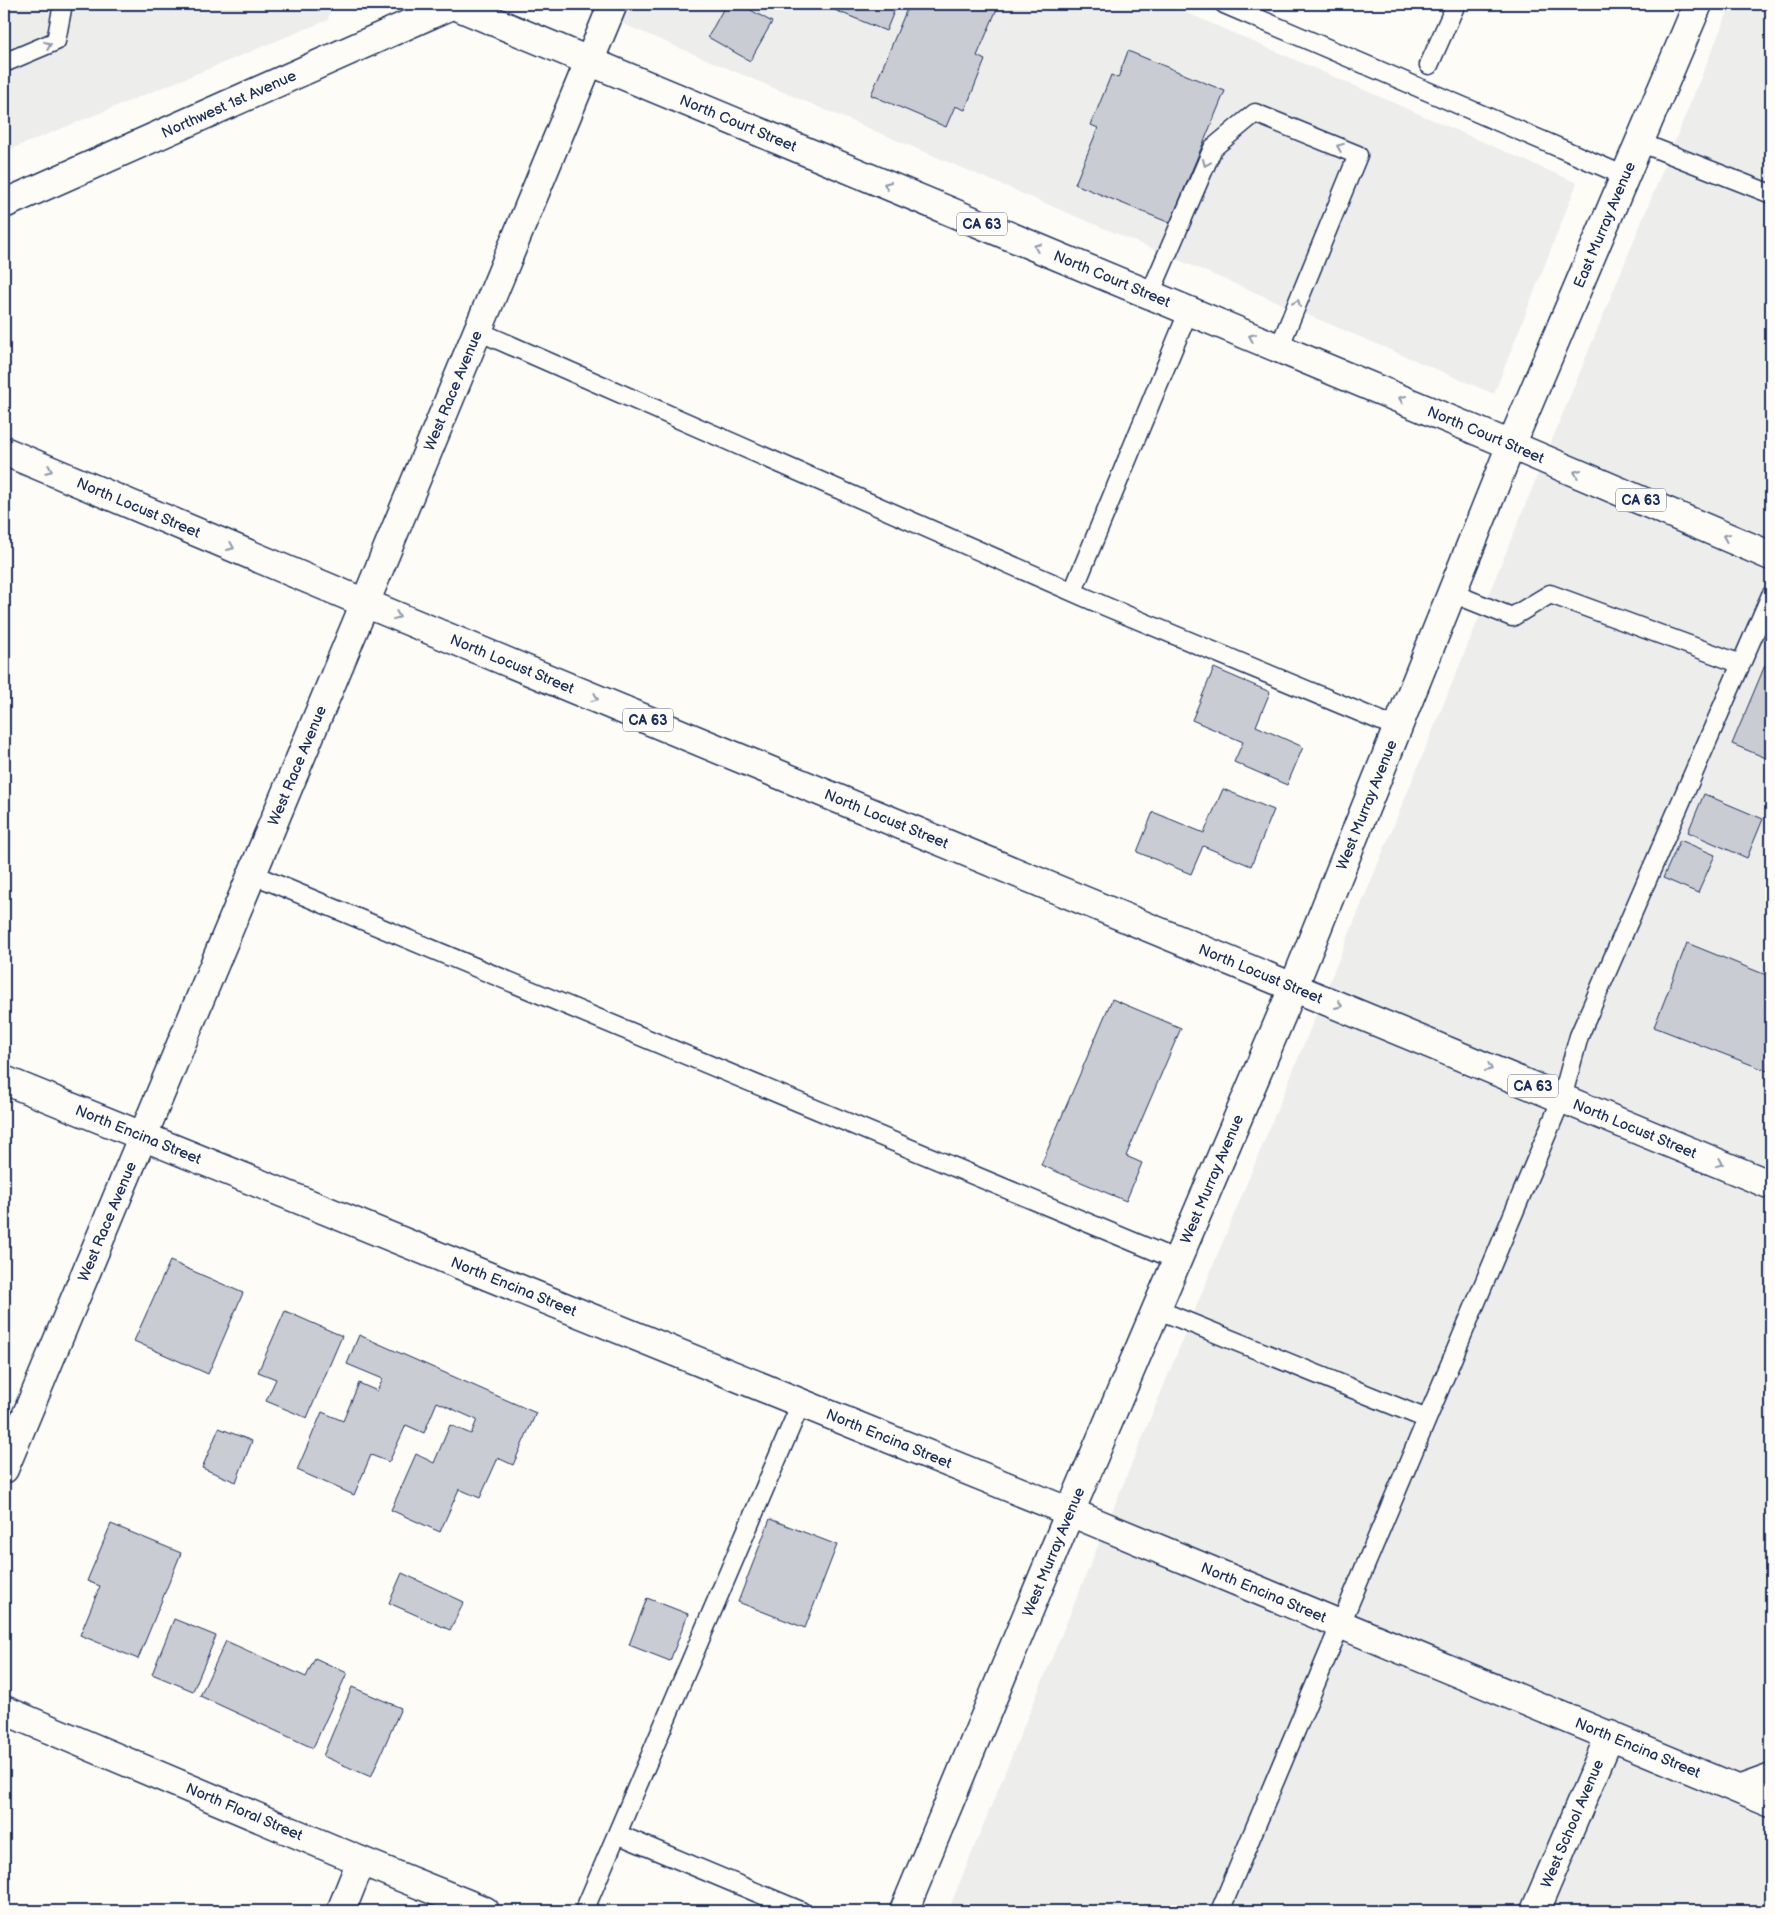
<svg xmlns="http://www.w3.org/2000/svg" width="1775" height="1915" font-family="'Balsamiq Sans',sans-serif">
<rect width="100%" height="100%" fill="#fdfcf7"/>
<filter id="ink" filterUnits="userSpaceOnUse"><feTurbulence type="fractalNoise" baseFrequency=".02" numOctaves="2"/><feDisplacementMap in="SourceGraphic" scale="10" xChannelSelector="R" yChannelSelector="G"/><feConvolveMatrix kernelMatrix="1 2 1 2 8 2 1 2 1" color-interpolation-filters="sRGB"/></filter>
<g filter="url(#ink)">
<path fill="#edeeec" d="M4,4h323l4,5 -3,11 -324,132z
M576,4h591l410,179 -83,211z
M1731,4h40v1907h-823z"/>
<path fill="#c9ccd3" stroke="#1b2f5e" d="M726,4h14l32,18 -22,39 -42,-24z
M820,4h77l-11,27z
M909,4h90l-22,52 8,4 -20,50 -10,-4 -9,21 -75,-32z
M1128,51l97,40 -55,132 -95,-39 23,-56 -7,-3 20,-50 7,3z
M1771,651v109l-39,-16z
M1214,668l56,24 -14,34 47,21 -16,38 -53,-23 9,-20 -51,-22z
M1223,789l51,21 -23,56 -48,-20 -12,28 -54,-22 16,-40 51,21z
M1704,794l59,25 -16,39 -59,-26z
M1680,840l35,15 -17,38 -35,-15z
M1687,943l84,34 -1,95 -116,-45z
M1112,999l69,29 -55,128 16,7 -16,38 -85,-36z
M170,1261l73,32 -35,81 -74,-33z
M285,1311l57,25 -35,82 -41,-17 10,-22 -18,-7z
M359,1335l177,78 -23,52 -15,-7 -18,40 -21,-9 -19,43 -49,-22 25,-56 18,9 16,-38 21,9 6,-14 -40,-18 -13,31 -18,-8 -17,37 -18,-7 -17,40 -57,-25 25,-58 21,9 16,-38 18,8 6,-12 -36,-15z
M219,1428l33,13 -16,41 -34,-14z
M770,1519l67,26 -32,83 -67,-26z
M111,1524l70,29 -43,106 -58,-24 20,-49 -13,-5z
M402,1573l62,29 -14,28 -61,-27z
M647,1598l41,16 -18,47 -41,-16z
M174,1619l42,17 -23,55 -41,-17z
M226,1641l80,36 9,-19 32,15 -34,75 -113,-52z
M352,1687l49,21 -30,69 -48,-21z"/>
<g fill="none" stroke-linecap="round" stroke-linejoin="round">
<g stroke="#1b2f5e" stroke-width="21">
<path id="lane" d="M1224,4l401,172
M4,63l52,-22 7,-37
M1429,65l27,-61
M1639,142l132,52
M1150,294l63,-146 42,-35 103,42 -79,193
M478,331l629,276 291,121
M1073,591l116,-281
M1452,593l60,24 38,-23 191,70
M252,874l925,386
M1156,1309l271,110
M1732,1787l39,-14
M617,1834l184,77
M584,1911l217,-508
M1220,1911l342,-813 17,-62 192,-441"/>
</g>
<g stroke="#1b2f5e" stroke-width="31">
<g id="street">
<path id="s1" d="M4,204l450,-200"/>
<path id="s2" d="M4,1080l1066,432 701,291"/>
<path id="s3" d="M4,1469l361,-866 248,-599"/>
<path id="s4" d="M4,1710l357,151 124,50"/>
<path d="M341,1911l20,-50"/>
<path id="s5" d="M1535,1911l75,-176"/>
</g>
</g>
<g stroke="#1b2f5e" stroke-width="31">
<g id="secondary">
<path id="s6" d="M904,1911l166,-399 224,-526 217,-541 187,-441"/>
</g>
</g>
<g stroke="#1b2f5e" stroke-width="31">
<g id="primary">
<path id="s7" d="M452,4l1059,441 260,111"/>
<path id="s8" d="M4,451l361,152 1406,582"/>
</g>
</g>
<use href="#lane" stroke="#fdfcf7" stroke-width="18"/>
<use href="#street" stroke="#fdfcf7" stroke-width="28"/>
<use href="#secondary" stroke="#fdfcf7" stroke-width="28"/>
<use href="#primary" stroke="#fdfcf7" stroke-width="28"/>
</g>
<defs><path id="oneway-chevron" d="M-2-3.5L2.5 0L-2 3.5" fill="none" stroke-width="1.6" stroke-linecap="round" stroke-linejoin="round" transform="scale(1.25)"/></defs>
<g stroke="#8c96aa">
<use href="#oneway-chevron" transform="translate(48 45) rotate(-22)"/>
<use href="#oneway-chevron" transform="translate(1340 147) rotate(-158)"/>
<use href="#oneway-chevron" transform="translate(1206 163) rotate(113)"/>
<use href="#oneway-chevron" transform="translate(887 185) rotate(-157)"/>
<use href="#oneway-chevron" transform="translate(1037 247) rotate(-157)"/>
<use href="#oneway-chevron" transform="translate(1297 303) rotate(-68)"/>
<use href="#oneway-chevron" transform="translate(1252 337) rotate(-157)"/>
<use href="#oneway-chevron" transform="translate(1402 399) rotate(-157)"/>
<use href="#oneway-chevron" transform="translate(49 470) rotate(23)"/>
<use href="#oneway-chevron" transform="translate(1577 473) rotate(-157)"/>
<use href="#oneway-chevron" transform="translate(1726 537) rotate(-157)"/>
<use href="#oneway-chevron" transform="translate(231 547) rotate(23)"/>
<use href="#oneway-chevron" transform="translate(397 616) rotate(22)"/>
<use href="#oneway-chevron" transform="translate(595 698) rotate(22)"/>
<use href="#oneway-chevron" transform="translate(1339 1005) rotate(23)"/>
<use href="#oneway-chevron" transform="translate(1489 1068) rotate(23)"/>
<use href="#oneway-chevron" transform="translate(1720 1163) rotate(22)"/>
</g>
</g>
<g text-anchor="middle" stroke-width="4" stroke-linejoin="round" paint-order="stroke">
<g fill="#fdfcf7" stroke="#5f6c8c" stroke-width="1">
<rect x="957" y="212.5" width="50" height="23" rx="4"/>
<rect x="1616" y="488.5" width="50" height="23" rx="4"/>
<rect x="623" y="708.5" width="50" height="23" rx="4"/>
<rect x="1508" y="1074.5" width="50" height="23" rx="4"/>
</g>
<g font-size="14" font-weight="bold" fill="#1b2f5e">
<text x="982" y="229">CA 63</text>
<text x="1641" y="505">CA 63</text>
<text x="648" y="725">CA 63</text>
<text x="1533" y="1091">CA 63</text>
</g>
<g font-size="15" fill="#1b2f5e" stroke="#fdfcf7">
<text dy="5" stroke="none"><textPath href="#s1" startOffset="246">Northwest 1st Avenue</textPath></text>
<text dy="5" stroke="none"><textPath href="#s7" startOffset="310">North Court Street</textPath></text>
<text dy="5" stroke="none"><textPath href="#s6" startOffset="1826">East Murray Avenue</textPath></text>
<text dy="5" stroke="none"><textPath href="#s7" startOffset="715">North Court Street</textPath></text>
<text dy="5" stroke="none"><textPath href="#s3" startOffset="1168">West Race Avenue</textPath></text>
<text dy="5" stroke="none"><textPath href="#s7" startOffset="1120">North Court Street</textPath></text>
<text dy="5" stroke="none"><textPath href="#s8" startOffset="146">North Locust Street</textPath></text>
<text dy="5" stroke="none"><textPath href="#s8" startOffset="551">North Locust Street</textPath></text>
<text dy="5" stroke="none"><textPath href="#s3" startOffset="762">West Race Avenue</textPath></text>
<text dy="5" stroke="none"><textPath href="#s6" startOffset="1199">West Murray Avenue</textPath></text>
<text dy="5" stroke="none"><textPath href="#s8" startOffset="956">North Locust Street</textPath></text>
<text dy="5" stroke="none"><textPath href="#s8" startOffset="1361">North Locust Street</textPath></text>
<text dy="5" stroke="none"><textPath href="#s8" startOffset="1766">North Locust Street</textPath></text>
<text dy="5" stroke="none"><textPath href="#s2" startOffset="145">North Encina Street</textPath></text>
<text dy="5" stroke="none"><textPath href="#s6" startOffset="794">West Murray Avenue</textPath></text>
<text dy="5" stroke="none"><textPath href="#s3" startOffset="268">West Race Avenue</textPath></text>
<text dy="5" stroke="none"><textPath href="#s2" startOffset="550">North Encina Street</textPath></text>
<text dy="5" stroke="none"><textPath href="#s2" startOffset="955">North Encina Street</textPath></text>
<text dy="5" stroke="none"><textPath href="#s6" startOffset="389">West Murray Avenue</textPath></text>
<text dy="5" stroke="none"><textPath href="#s2" startOffset="1360">North Encina Street</textPath></text>
<text dy="5" stroke="none"><textPath href="#s2" startOffset="1765">North Encina Street</textPath></text>
<text dy="5" stroke="none"><textPath href="#s4" startOffset="261">North Floral Street</textPath></text>
<text dy="5" stroke="none"><textPath href="#s5" startOffset="95">West School Avenue</textPath></text>
</g>
</g>
<rect width="1775" height="1915" fill="none" stroke="#fdfcf7" stroke-width="20"/>
<rect x="10" y="10" width="1755" height="1895" fill="none" stroke="#1b2f5e" stroke-width="2" filter="url(#ink)"/>
</svg>
